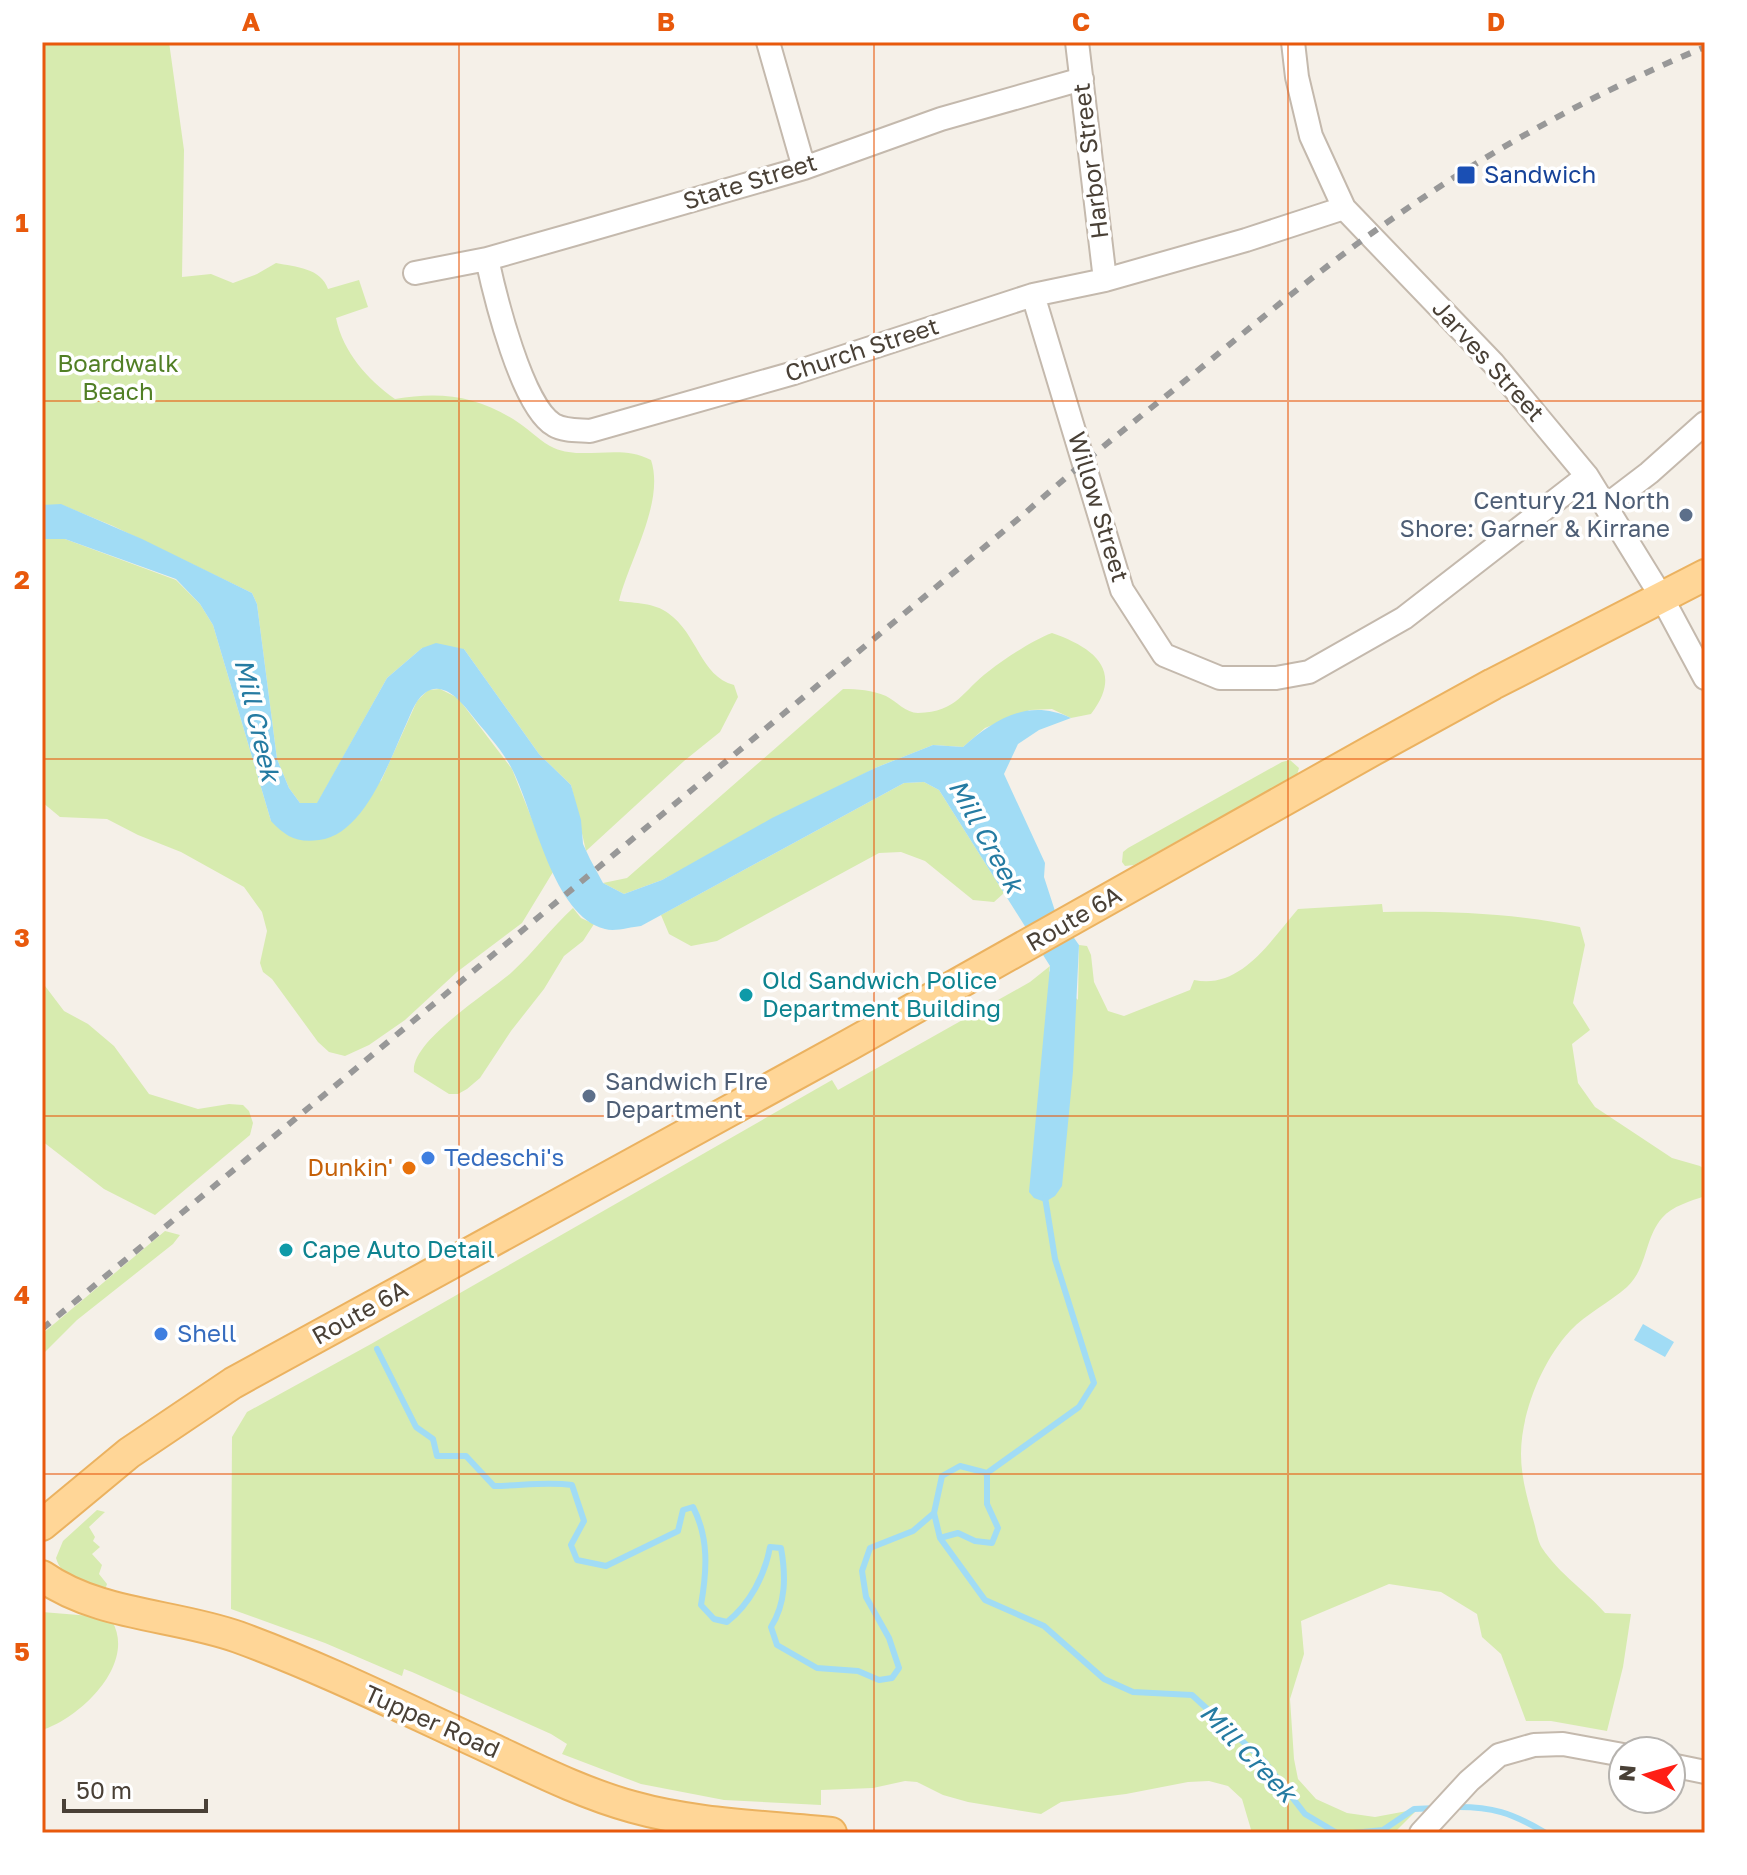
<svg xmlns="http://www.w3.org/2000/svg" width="1747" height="1875" font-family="'Golos Text',sans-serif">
<rect width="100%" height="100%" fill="#f5f0e8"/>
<path fill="#d7ebaf" d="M42,42h127l15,108 -2,127 29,-3 22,9 24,-9 19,-11c20,4 45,5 52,26l31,-9 9,27 -32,11c7,34 31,61 59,81 47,-8 84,-3 124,24 11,7 23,20 35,25 30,13 66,-5 97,12 14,42 -22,100 -32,141 15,2 36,2 49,12 30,21 32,63 66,72l4,12 -18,35 -36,29 -98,90 -15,-66 -32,-31 -75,-105 -42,-1 -35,30 -70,126 -17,-1 -11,-15 -12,-29 -20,-155 -5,-11 -139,-67 -51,-21 -20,12z
M42,539h23l111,41 24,24 13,21 58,196 110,-40 36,-80 11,-11 12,-1 18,9 54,71 41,103 -31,51 -65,49 -52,48 -36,25 -24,11 -16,-4 -11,-10 -46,-63 -9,-7 -3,-9 7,-32 -5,-19 -18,-25 -63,-35 -43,-17 -31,-16 -47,-2 -18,-15z
M1052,633c43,15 72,38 39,81l-20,4 -19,-9 -22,1 -45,18 -22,19 -30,-2 -58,23 -213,112 -38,14 -21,-11 24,-5 216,-189c15,0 29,1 43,7 10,5 20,17 32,17 40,-1 44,-22 71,-42 17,-13 44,-31 63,-38z
M1290,760l9,8 -2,7 -163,90 -9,1 -3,-4 1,-10 5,-4 154,-86z
M924,782l15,8 65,103 -10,9 -21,-2 -48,-39 -24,-9 -22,1 -162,88 -26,5 -22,-12 -8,-19 243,-132z
M1382,904l1,8c65,-1 133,1 197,15l5,18 -12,58 17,27 -18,14 6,39 17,24 77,51 28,8 5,4v26c-14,5 -33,10 -43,22 -18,21 -14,49 -35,69 -18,16 -40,26 -57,44 -28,30 -49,82 -49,123 0,22 6,44 12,65 3,9 4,21 9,29 18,27 43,42 63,65l26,1 -8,53 -16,64 -56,-10h-25l-25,-67 -19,-17 -5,-23 -36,-22 -52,-8 -88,37 3,33 -14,45 4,60 4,20 18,20 31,14 28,4 43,-8 -24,24h-142l-10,-34 -14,-13 -19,-5 -21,1 -62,12 -65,8 -20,12 -73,-12 -25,-7 -26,-13 -12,-1 -32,7 -52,2v15l-97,-5 -83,-16 -79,-30 5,-10 -16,-10 -139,-62 -8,-3 -2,7 -77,-33 -94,-34 1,-172 15,-25 124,-68 461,-264 6,10 192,-108 20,-16 -1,5 29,29 1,-55 8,1 4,9 3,27 14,29 16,5 66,-26 4,-10c47,10 77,-40 104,-71z
M573,908l8,10 13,6 -11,17 -19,15 -20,33 -33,42 -31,47 -13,11 -9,5h-9l-35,-22c-4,-31 76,-80 98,-100 22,-20 39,-44 61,-64z
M42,982l22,29 24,13 26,22 35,48 49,15 31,-5 14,1 6,6 4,12 -3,12 -95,80 -51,-26 -62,-48z
M165,1231l15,4 -7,9 -96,76 -35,35v-21z
M97,1510l8,2 -16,15 6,10 -2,4 7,6 -8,7 10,11 -3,9 8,10 -2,6c-18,-4 -44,-12 -49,-32l7,-17z
M42,1612l61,5 9,4c25,43 -32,97 -70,109z"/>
<path fill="#a1dcf5" d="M61,504l81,35 110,54 5,11 20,155 12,29 11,15h17l70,-125 35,-30 14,-5 28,6 75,105 32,31 10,35 2,24 7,15 13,24 21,11 38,-14 110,-62 103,-50 58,-23 30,2c32,-28 65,-49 108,-29l-32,12 -21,14 -14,30 41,89 -1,14 11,34 24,34 -6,126 -11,115 -7,10 -10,6 -11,-4 -5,-6 21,-226 -111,-176 -15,-8 -20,1 -263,143c-11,1 -26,6 -36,3 -52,-13 -70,-114 -92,-158 -10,-21 -29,-40 -43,-58 -10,-13 -28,-33 -45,-20 -11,8 -15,24 -21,36 -16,36 -41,106 -85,111 -22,3 -33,-3 -48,-19l-58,-196 -13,-21 -24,-25 -111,-40h-23v-34z
M1643,1324l31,18 -9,15 -31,-17z"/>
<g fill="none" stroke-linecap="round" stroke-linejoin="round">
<path stroke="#a1dcf5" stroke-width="6" d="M1045,1197l10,62 39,124 -15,24 -92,66 -27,-7 -18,10 -8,37 6,25 45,62 59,26 60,53 29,13 59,3 72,66 41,53 32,19
M377,1349l39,78 17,12 4,17h29l28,30c26,0 52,-5 78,-1l12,36 -13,24 6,15 29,6 72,-35 5,-21 10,-3c16,31 14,63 8,98l13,14 13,3c23,-18 38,-47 43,-75l11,1c5,28 5,55 -10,79l6,18 40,23 41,3 21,9 13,-2 7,-10 -10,-30 -23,-41 -4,-26 8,-23 43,-17 21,-18
M940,1538l18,-5 17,8 17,2 6,-15 -11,-24v-31
M1452,1807c40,-1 60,6 94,26
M1353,1833l30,-3 31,-21 23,-1"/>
<g stroke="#c4b9ad" stroke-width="26">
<path id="minor" d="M768,42l36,126
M1077,42l28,238
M1293,42l4,35 14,59 33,72 149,155 94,113 74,120 44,82
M487,259c8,37 35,148 67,166 10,6 24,5 36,6l204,-58 239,-78 72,-15 141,-40 98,-32
M415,273l72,-14 88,-25 229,-66 137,-49 141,-40
M1033,295l89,295 42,65 56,23h56l33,-6 95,-54 183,-142
M1607,505l42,-32 56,-50
M1671,1765l34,7
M1421,1833l48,-52 30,-26 35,-10 29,-1 60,11"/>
</g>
<g stroke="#ebb260" stroke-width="34">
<path id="major" d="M42,1525l87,-72 104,-70 616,-338 524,-295 120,-66 212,-109
M42,1576c57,40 131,38 196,61 85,31 167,72 250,110 47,22 94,46 145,60 64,18 133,19 198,26"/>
</g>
<use href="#minor" stroke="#fff" stroke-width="22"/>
<use href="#major" stroke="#ffd697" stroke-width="30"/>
<path stroke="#989898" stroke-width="6" stroke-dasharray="10 10" stroke-linecap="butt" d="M42,1329l981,-814c56,-50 114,-96 173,-143 67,-55 134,-111 206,-160 95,-66 197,-121 303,-165"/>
</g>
<path fill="none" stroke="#e8590c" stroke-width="2" stroke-opacity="0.55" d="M459,42v1791M874,42v1791M1288,42v1791M42,401h1663M42,759h1663M42,1116h1663M42,1474h1663"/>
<rect fill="#1a4fb4" stroke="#fff" stroke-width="3" x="1456" y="165" width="20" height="20" rx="4"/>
<g fill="#5c6f8a" stroke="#fff" stroke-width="3">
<circle cx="1686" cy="515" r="8"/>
<circle cx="589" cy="1096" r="8"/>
</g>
<g fill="#0f9aa8" stroke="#fff" stroke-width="3">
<circle cx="746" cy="995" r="8"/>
<circle cx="286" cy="1250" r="8"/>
</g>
<g fill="#3f7fe0" stroke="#fff" stroke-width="3">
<circle cx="428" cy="1158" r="8"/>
<circle cx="161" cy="1334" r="8"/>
</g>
<circle fill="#e8710a" stroke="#fff" stroke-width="3" cx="409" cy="1168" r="8"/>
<g text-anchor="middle" stroke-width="7" stroke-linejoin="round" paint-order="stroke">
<g font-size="24" fill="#494036" stroke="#fff">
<text transform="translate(1091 161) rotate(-97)" y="8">Harbor Street</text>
<text transform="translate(750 182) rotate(-17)" y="8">State Street</text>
<text transform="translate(862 350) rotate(-18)" y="8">Church Street</text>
<text transform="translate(1488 361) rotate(48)" y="8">Jarves Street</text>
<text transform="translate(1098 507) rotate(73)" y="8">Willow Street</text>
<text transform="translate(1074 919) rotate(-30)" y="8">Route 6A</text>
<text transform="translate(360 1313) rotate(-29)" y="8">Route 6A</text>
<text transform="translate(432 1722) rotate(24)" y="8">Tupper Road</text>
</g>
<g font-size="24" fill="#164399" stroke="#fff" text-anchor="start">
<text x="1484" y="183">Sandwich</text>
</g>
<g font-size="24" fill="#517f25" stroke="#fff">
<text x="118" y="372">Boardwalk<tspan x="118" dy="28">Beach</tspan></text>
</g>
<g font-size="24" fill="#4e5e75" stroke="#fff" text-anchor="end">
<text x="1670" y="509">Century 21 North<tspan x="1670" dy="28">Shore: Garner &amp; Kirrane</tspan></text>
<text x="605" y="1090" text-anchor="start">Sandwich FIre<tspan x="605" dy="28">Department</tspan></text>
</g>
<g font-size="24" fill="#0d838f" stroke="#fff" text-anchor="start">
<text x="762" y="989">Old Sandwich Police<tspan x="762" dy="28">Department Building</tspan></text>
<text x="302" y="1258">Cape Auto Detail</text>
</g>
<g font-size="24" fill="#366cbe" stroke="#fff" text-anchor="start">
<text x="444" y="1166">Tedeschi's</text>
<text x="177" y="1342">Shell</text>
</g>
<g font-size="24" fill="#c56008" stroke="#fff" text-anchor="end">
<text x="393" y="1176">Dunkin'</text>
</g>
<g font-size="26" font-style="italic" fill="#257ba2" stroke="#fff">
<text transform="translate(257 720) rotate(77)" y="9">Mill Creek</text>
<text transform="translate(986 836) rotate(61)" y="9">Mill Creek</text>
<text transform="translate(1248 1753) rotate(46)" y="9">Mill Creek</text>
</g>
</g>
<rect width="1747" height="1875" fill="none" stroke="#ffffff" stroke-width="88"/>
<g transform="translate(1647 1775) rotate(275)"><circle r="38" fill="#ffffff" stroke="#b6b3af" stroke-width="2"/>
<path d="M0-6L14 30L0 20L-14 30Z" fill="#ff1f15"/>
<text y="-12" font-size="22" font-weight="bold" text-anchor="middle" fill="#494036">N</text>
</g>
<path d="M64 1799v12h142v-12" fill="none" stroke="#494036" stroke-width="4"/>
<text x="76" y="1799" font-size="24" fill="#494036" stroke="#ffffff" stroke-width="6" paint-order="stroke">50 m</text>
<rect x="44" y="44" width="1659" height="1787" fill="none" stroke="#e8590c" stroke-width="3"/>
<g font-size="26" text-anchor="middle" font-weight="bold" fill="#e8590c">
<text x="251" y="31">A</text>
<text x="666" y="31">B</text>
<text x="1081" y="31">C</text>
<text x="1496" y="31">D</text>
<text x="22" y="232">1</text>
<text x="22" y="589">2</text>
<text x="22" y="947">3</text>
<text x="22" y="1304">4</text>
<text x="22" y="1661">5</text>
</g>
</svg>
